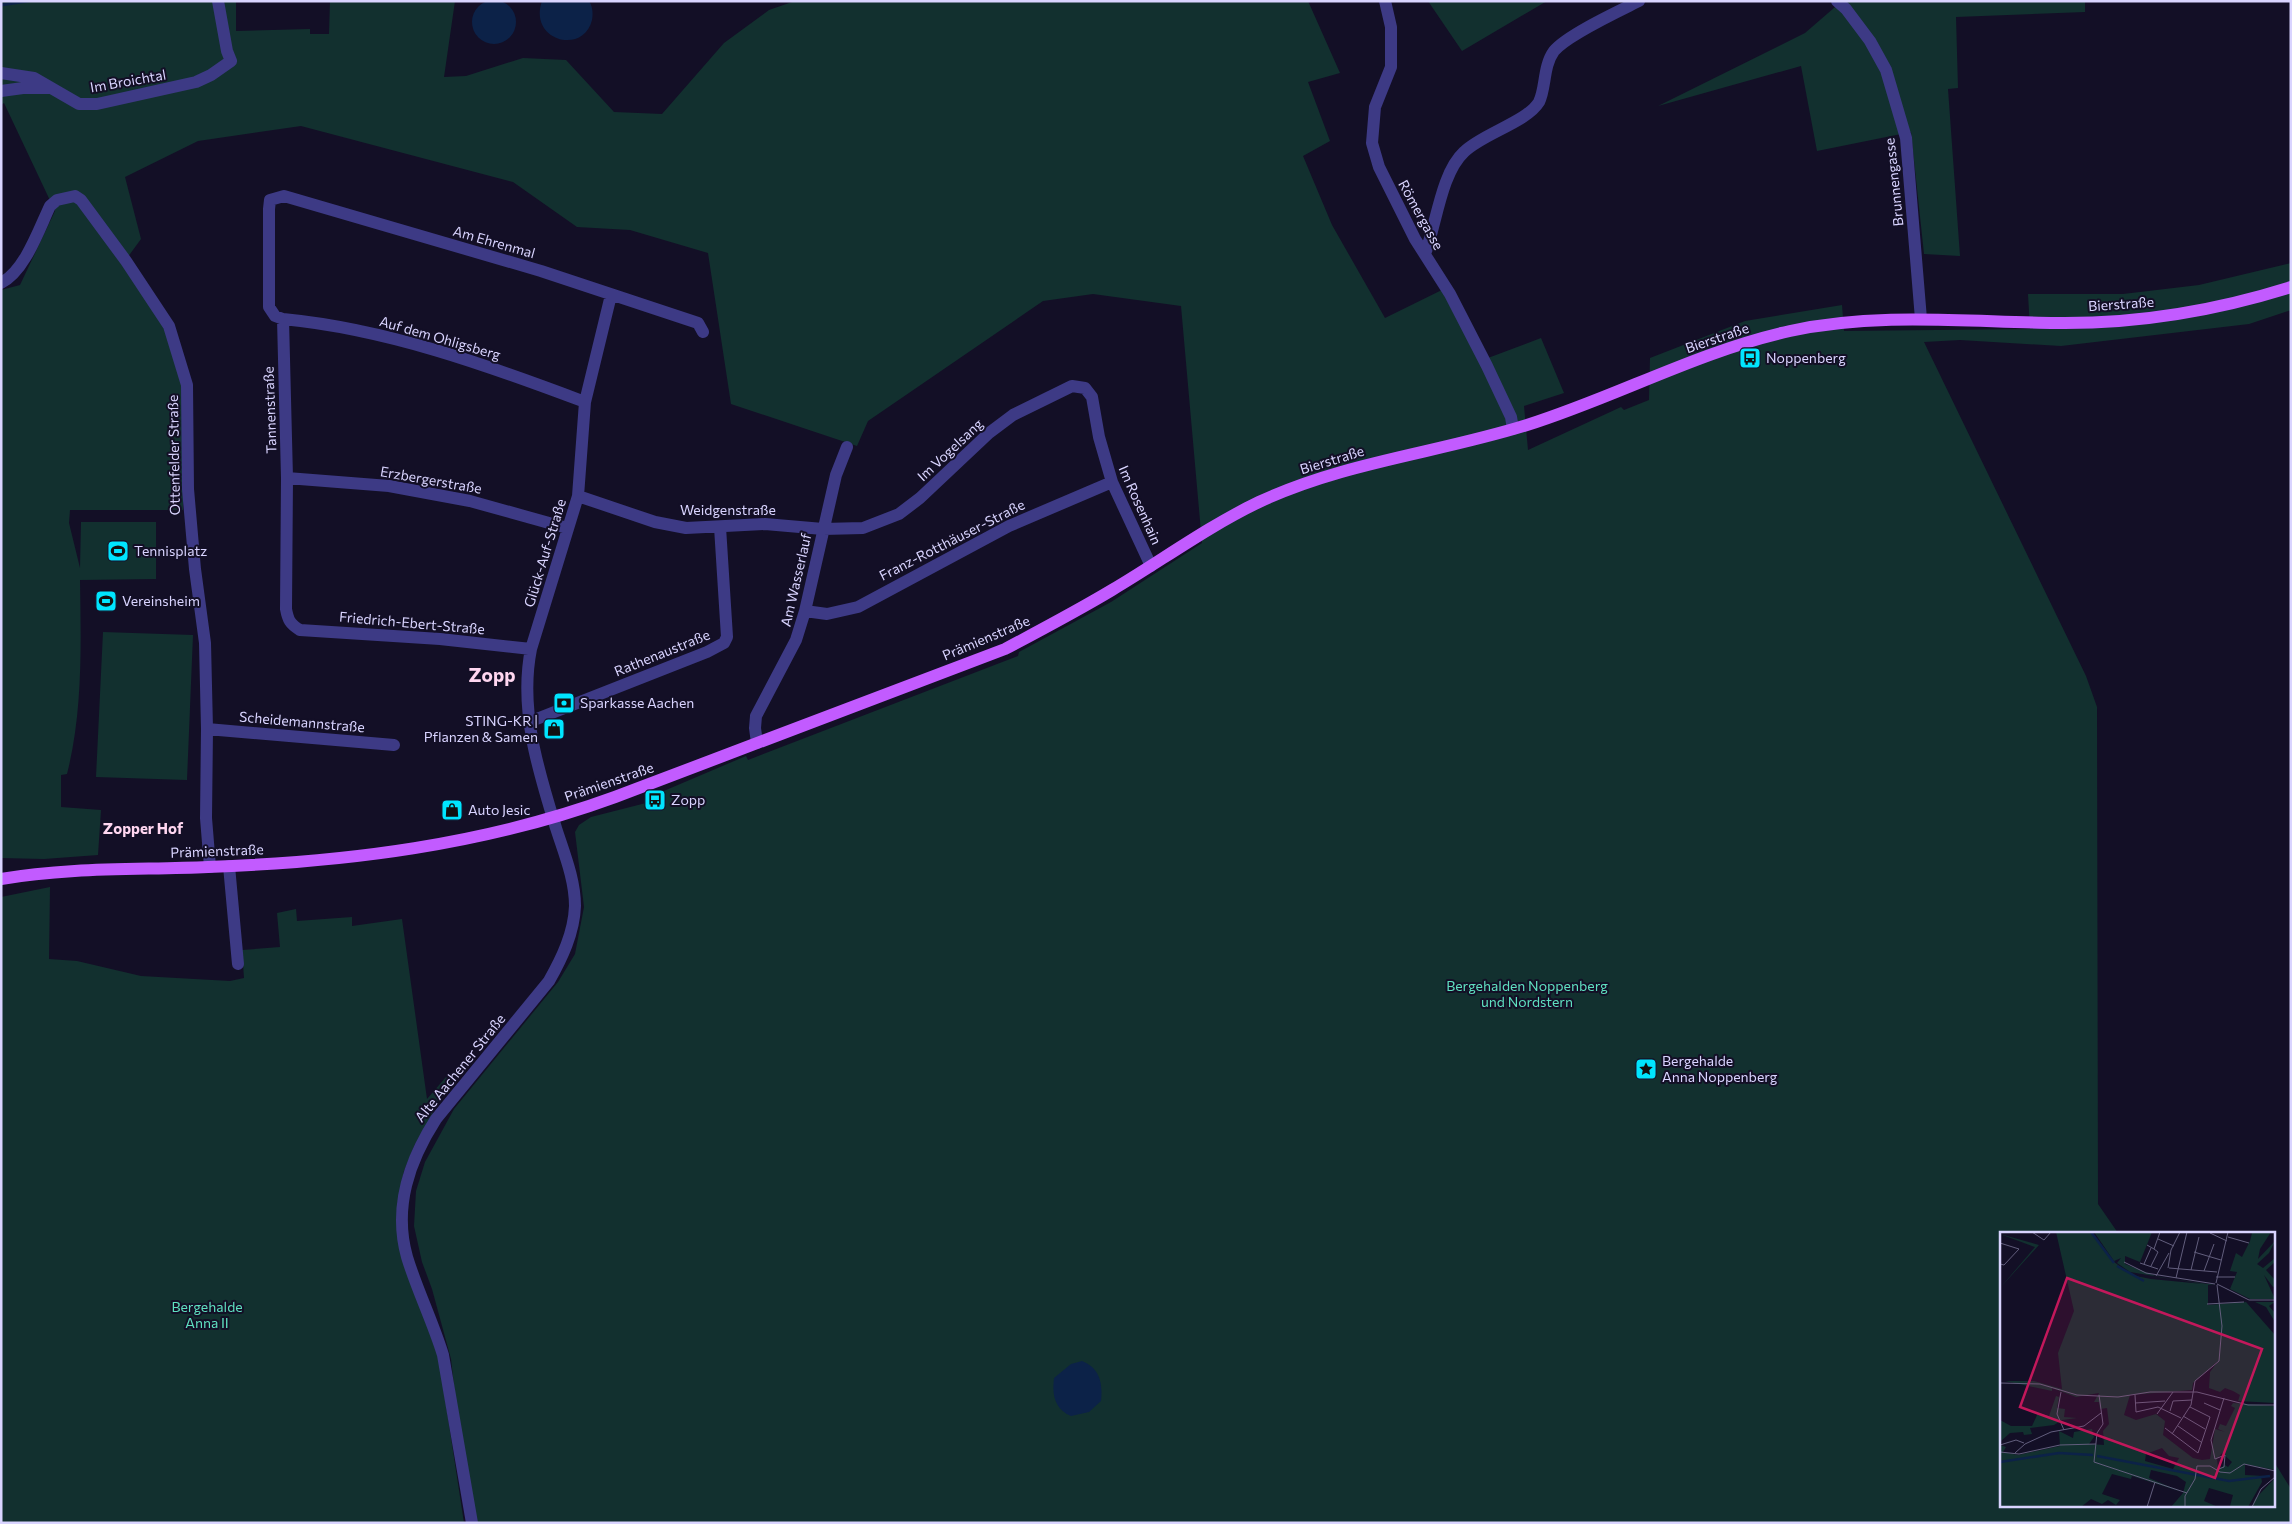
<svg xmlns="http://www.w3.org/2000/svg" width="2292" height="1524" font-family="Commissioner,sans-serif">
<rect width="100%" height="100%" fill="#130f26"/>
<path fill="#12302f" d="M1,1h235v30l74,-2v5h19l1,-33h125l-11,76 22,-1 57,-18 43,2 48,52 48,2 62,-71 45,-33 26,-9h513l32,72 -32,9 22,59 -27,15 29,69 53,93 65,-32 38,72 53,-20 23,55 -40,13 4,44 93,-43 3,3 25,-10 1,-42 95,-37 97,-16 2,26 186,-2 -2,-35h95l76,-9 92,-22v47l-42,14 -188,22 -101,-6 -36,2 162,334 11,31 1,497 20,29h-117v272h272v-45l18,29v34h-1814l-20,-111 -6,-53 -19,-70 -10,-27 -8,-36 2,-35 9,-29 29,-53 104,-127 17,-28 9,-47 -9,-75 4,-7 12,-8 55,-14 13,-10 87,-37 2,4 270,-104 1,-4 92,-50 91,-59 -21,-237 -88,-12 -50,7 -175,120 -11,25 -126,-42 -23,-151 -78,-23 -53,-3 -64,-45 -212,-56 -103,15 -73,36 16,62 -19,26 43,63 18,58v124h-113l-1,13 11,45 1,-46h75v57l-76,1c1,64 3,131 -13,194l-6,1v32l40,3 -3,45 -54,4 -43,-1v-568l19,-5 35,-74 -51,-108 -3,2z
M1428,1h119l-85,50z
M1842,1h243v11l-129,5 2,71 -10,1 12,167 -36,-2 -13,-122 -94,19 -16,-85 -143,40 147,-73z
M103,632l90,3 -6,145 -91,-3z
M50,887l-1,72 28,2 64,15 89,5 14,-3 -2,-28 38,-3 -3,-34 19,-4 1,12 55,-4v9l50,-7 25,180 19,-22 6,6 -8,11 -29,50 -11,27 -7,35 42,153 25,164h-463v-626z"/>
<path fill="#0c2248" d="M472 22a22 22 0 1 1 44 0a22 22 0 1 1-44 0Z
M542,1h47c4,6 4,13 3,19 -9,36 -64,20 -50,-19z
M1082,1361c18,7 21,23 19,40l-12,11 -18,4c-17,-7 -19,-22 -17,-38l17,-14z"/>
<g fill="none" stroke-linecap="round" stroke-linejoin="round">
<path stroke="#0c2248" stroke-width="3" d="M1,5l27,-4"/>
<path stroke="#3d3a85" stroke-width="12" d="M1385,1l6,26v40l-16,40 -3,36 7,24 36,72 35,55 37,72 24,51 2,12
M1837,1l9,8 24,32 16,29 20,68 15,181
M1,73l33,5 45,26h18l99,-22 15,-7 20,-14 -4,-10 -9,-50
M1,91l22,-3h28
M1425,254c11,-28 16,-81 39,-102 18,-18 63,-30 75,-50 7,-14 4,-36 15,-51 13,-16 65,-40 85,-50
M1,283c24,-12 38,-54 49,-77l7,-6 18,-4 6,4 45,61 43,65 18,59 1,104 7,80 10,74 2,86 -1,89 4,49
M283,319c104,10 204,46 302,83
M287,478l102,8 81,15 97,27
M578,496l77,26 31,6 79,-4 58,5 40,-1 36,-14 21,-16 69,-65 24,-18 59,-29 13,2 7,9 7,40 13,45 39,84
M805,611l22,3 31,-7 151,-81 103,-44
M531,649l-91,-10 -140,-9c-10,-6 -12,-10 -14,-21l1,-131 -4,-159 -8,-3 -6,-9v-98l1,-9 14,-4 257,75 157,52 5,9
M529,722l178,-70 17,-9 3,-6 -7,-110
M207,729l187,16
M757,743l-2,-15 1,-12 40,-76 9,-29 31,-136 11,-28
M229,866l9,98
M472,1523l-29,-168c-10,-33 -26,-65 -36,-98 -14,-50 2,-96 29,-138l113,-138c13,-23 25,-48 26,-75 0,-27 -11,-53 -19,-78 -18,-58 -37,-119 -25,-179l47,-153 7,-94 26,-107"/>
<path stroke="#c25bff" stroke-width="12" d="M1,879c68,-12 139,-9 207,-12 139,-5 276,-22 407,-70l390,-148c36,-19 72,-38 107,-59 49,-29 95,-63 147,-88 85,-40 179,-49 268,-77 89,-28 172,-74 263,-94 88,-19 177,-9 266,-8 80,1 159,-12 235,-36"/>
</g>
<defs>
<g id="bus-square" transform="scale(1.125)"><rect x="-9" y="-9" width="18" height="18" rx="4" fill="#00e5ff" stroke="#130f26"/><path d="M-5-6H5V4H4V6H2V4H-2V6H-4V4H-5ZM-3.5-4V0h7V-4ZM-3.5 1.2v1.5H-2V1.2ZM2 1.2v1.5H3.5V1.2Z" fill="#111"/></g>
<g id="stadium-square" transform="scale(1.125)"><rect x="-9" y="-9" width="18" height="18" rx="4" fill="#00e5ff" stroke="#130f26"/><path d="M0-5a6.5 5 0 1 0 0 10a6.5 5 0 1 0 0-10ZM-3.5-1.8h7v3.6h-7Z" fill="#111"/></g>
<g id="bank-square" transform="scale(1.125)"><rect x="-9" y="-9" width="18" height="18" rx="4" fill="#00e5ff" stroke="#130f26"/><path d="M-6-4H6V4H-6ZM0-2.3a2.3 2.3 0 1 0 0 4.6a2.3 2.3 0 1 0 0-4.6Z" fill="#111"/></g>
<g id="shop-square" transform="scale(1.125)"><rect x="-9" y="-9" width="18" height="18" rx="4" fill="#00e5ff" stroke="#130f26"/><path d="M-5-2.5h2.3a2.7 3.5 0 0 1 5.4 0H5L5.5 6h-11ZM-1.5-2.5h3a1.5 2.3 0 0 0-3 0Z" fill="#111"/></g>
<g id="sight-square" transform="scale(1.125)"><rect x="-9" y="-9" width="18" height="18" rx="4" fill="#00e5ff" stroke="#130f26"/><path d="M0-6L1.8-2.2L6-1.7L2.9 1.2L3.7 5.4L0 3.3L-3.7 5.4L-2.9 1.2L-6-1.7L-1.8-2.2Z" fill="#111"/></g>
</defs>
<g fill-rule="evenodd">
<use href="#bus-square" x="1750" y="358"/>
<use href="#stadium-square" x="118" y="551"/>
<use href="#stadium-square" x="106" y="601"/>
<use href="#bank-square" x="564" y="703"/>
<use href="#shop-square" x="554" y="729"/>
<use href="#bus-square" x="655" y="800"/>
<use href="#shop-square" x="452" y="810"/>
<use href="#sight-square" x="1646" y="1069"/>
</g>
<g text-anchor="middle" stroke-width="4" stroke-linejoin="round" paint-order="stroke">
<g font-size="14" fill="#d9d4ff" stroke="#130f26">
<text transform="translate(128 81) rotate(-10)" y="5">Im Broichtal</text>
<text transform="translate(1894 182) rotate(-96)" y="5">Brunnengasse</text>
<text transform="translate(1421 215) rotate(61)" y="5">Römergasse</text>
<text transform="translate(494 242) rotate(16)" y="5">Am Ehrenmal</text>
<text transform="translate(2121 304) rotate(-4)" y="5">Bierstraße</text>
<text transform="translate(440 338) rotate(16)" y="5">Auf dem Ohligsberg</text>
<text transform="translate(1717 338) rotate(-19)" y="5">Bierstraße</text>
<text transform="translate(270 410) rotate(-92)" y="5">Tannenstraße</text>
<text transform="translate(950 450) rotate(-43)" y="5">Im Vogelsang</text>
<text transform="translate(174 455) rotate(-91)" y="5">Ottenfelder Straße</text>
<text transform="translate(1332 460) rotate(-17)" y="5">Bierstraße</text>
<text transform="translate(431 480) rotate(10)" y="5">Erzbergerstraße</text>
<text transform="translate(1140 505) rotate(66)" y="5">Im Rosenhain</text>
<text x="728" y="515">Weidgenstraße</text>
<text transform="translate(952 540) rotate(-27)" y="5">Franz-Rotthäuser-Straße</text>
<text transform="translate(545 553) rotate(-73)" y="5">Glück-Auf-Straße</text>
<text transform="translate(796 580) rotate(-77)" y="5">Am Wasserlauf</text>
<text transform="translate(412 623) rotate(5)" y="5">Friedrich-Ebert-Straße</text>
<text transform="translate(986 638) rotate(-23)" y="5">Prämienstraße</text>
<text transform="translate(662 653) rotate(-22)" y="5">Rathenaustraße</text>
<text transform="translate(302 722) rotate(5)" y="5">Scheidemannstraße</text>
<text transform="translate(609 782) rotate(-19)" y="5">Prämienstraße</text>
<text transform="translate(217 851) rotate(-2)" y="5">Prämienstraße</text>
<text transform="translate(460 1068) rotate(-51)" y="5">Alte Aachener Straße</text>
</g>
<g font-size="14" fill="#d9d4ff" stroke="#130f26" text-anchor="start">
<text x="1766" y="363">Noppenberg</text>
<text x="134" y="556">Tennisplatz</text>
<text x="122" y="606">Vereinsheim</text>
<text x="580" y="708">Sparkasse Aachen</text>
<text x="538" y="726" text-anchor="end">STING-KR |<tspan x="538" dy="16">Pflanzen &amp; Samen</tspan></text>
<text x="671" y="805">Zopp</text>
<text x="468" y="815">Auto Jesic</text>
<text x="1662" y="1066">Bergehalde<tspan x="1662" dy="16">Anna Noppenberg</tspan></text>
</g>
<g font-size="14" fill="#5fe0c0" stroke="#130f26">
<text x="1527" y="991">Bergehalden Noppenberg<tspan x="1527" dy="16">und Nordstern</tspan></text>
<text x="207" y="1312">Bergehalde<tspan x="207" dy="16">Anna II</tspan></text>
</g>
<g font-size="15" font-weight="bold" fill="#ffd6f0" stroke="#130f26">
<text x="143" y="834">Zopper Hof</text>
</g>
<g font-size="19" font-weight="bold" fill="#ffd6f0" stroke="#130f26">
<text x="492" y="682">Zopp</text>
</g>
</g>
<g transform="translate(2000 1232)">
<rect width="275" height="275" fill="#130f26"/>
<path d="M56,0h36l22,30 11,8 11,6 15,3 52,5 -73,-12 -13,-9 4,-5 -7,3 -20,-29h58l-12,30 -15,-6v8l33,13 57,8h-7v20l38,-3 29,33v68l-37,-2 2,-6 -7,-4 -8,-3 -5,4 -11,-4 1,-16 8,-11 -25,22 -1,7 -62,5 -6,20 12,5 20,-6 9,7 -2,14 30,23 9,2 8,-1 5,-30 10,3 -7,-3 2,-5 6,2 9,-18 -4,-2 2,-3 42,3v64l-30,-6v11l20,1h-4l1,6 -14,25h-16l-2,-1 3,-11 -24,-7 -5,13 14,6h-47l12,-14 3,-11 -9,-6 -26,-6 -2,8 33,14 -50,-16 -1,3 -19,-5 -10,20 18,6 -4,5 -8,-5 -6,4 -11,-5 -10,8h-81v-62l6,2 -3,5 15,3 42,-9 -1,-15 14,7 1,-6 18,-3 2,8 -5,7 15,1 -1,-14 6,-7 -2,-16 -7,1 -1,-7h-5l5,-9 -23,4 -24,-9v3l-47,-10h29l28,8 -4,-36 16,-42zM162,216l7,8 10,2 -6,11 -28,-8 1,-7zM222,221l10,9 -4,5 -3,-2 -7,4 -1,-10zM250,0h21l-11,17 -2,10 17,-18 -6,12 -12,11 6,4 12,-10v4l-9,8 9,10v6l-2,1 -9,-12 11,24h-25l-20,-10 7,-17 -7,-1 6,-18 6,4 8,-16 2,-8zM0,2l39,11 -39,43 35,-41zM255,70h20l-6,4 6,7v9l-9,-15zM56,164l3,1 -2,11 8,1 -1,8 13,1 -15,2 -8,5 -24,3 2,6 -8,1 -1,-3 -13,1 -9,8 -1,-21 11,6h21l6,-13 11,3zM275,246v29h-23l3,-8z" fill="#12302f" fill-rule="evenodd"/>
<path fill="none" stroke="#0c2248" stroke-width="2.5" d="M91,0l23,31M117,34l27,15M97,224l132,25 41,-5M0,230l59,-9 34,2"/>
<path fill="none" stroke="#625e7d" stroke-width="1" d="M32,0l12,8 7,-8M210,1l17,8M228,5l21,6M158,7l16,7M0,11l19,6 -15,16 -4,-1M147,13l7,4 6,-17M194,20l27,8M124,30l22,11 69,11M140,31l18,6M144,32l7,-16M151,34l7,-14 -4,-3M168,36l3,-18 9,-18M169,36l48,4M191,38l8,-33M204,39l10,-27M156,44l13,-23M216,45h19M176,46l11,-46M216,51l12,-51M217,52l32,16h26M207,72l37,-2M0,151l40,1 37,11 41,2 32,-5h47l51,13h27M61,160l-4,22 7,16M99,163l4,29 -6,9 -3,29 93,31M135,163l1,17 22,-5 23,11M135,171l30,-2M204,171l16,7M170,179l3,-10 19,-1M157,182l16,-22M183,184l22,13M178,194l23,16M165,196l33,25 12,-36 -20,-10M172,202l19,-29 4,-24 24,-20 3,-35 -5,-41M0,213l16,-5 8,3M0,220l19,2 41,-9 36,-1M15,221l10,-9 26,-12 33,-6 17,-13M216,238l8,-3 1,-12 -10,4 -4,-19 13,-42M147,275l8,-25M185,275v-11l10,-17 2,-13h13l10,6 10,1 14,-9 31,7M252,275l9,-18 14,-12"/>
<path fill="#c2185b" fill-opacity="0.15" stroke="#c2185b" stroke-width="2.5" d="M67,46l195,71 -47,129 -195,-71z"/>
<rect width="275" height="275" fill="none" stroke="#d9d4ff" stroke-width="2.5"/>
</g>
<rect width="2292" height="1524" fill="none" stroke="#d9d4ff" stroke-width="5"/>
</svg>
